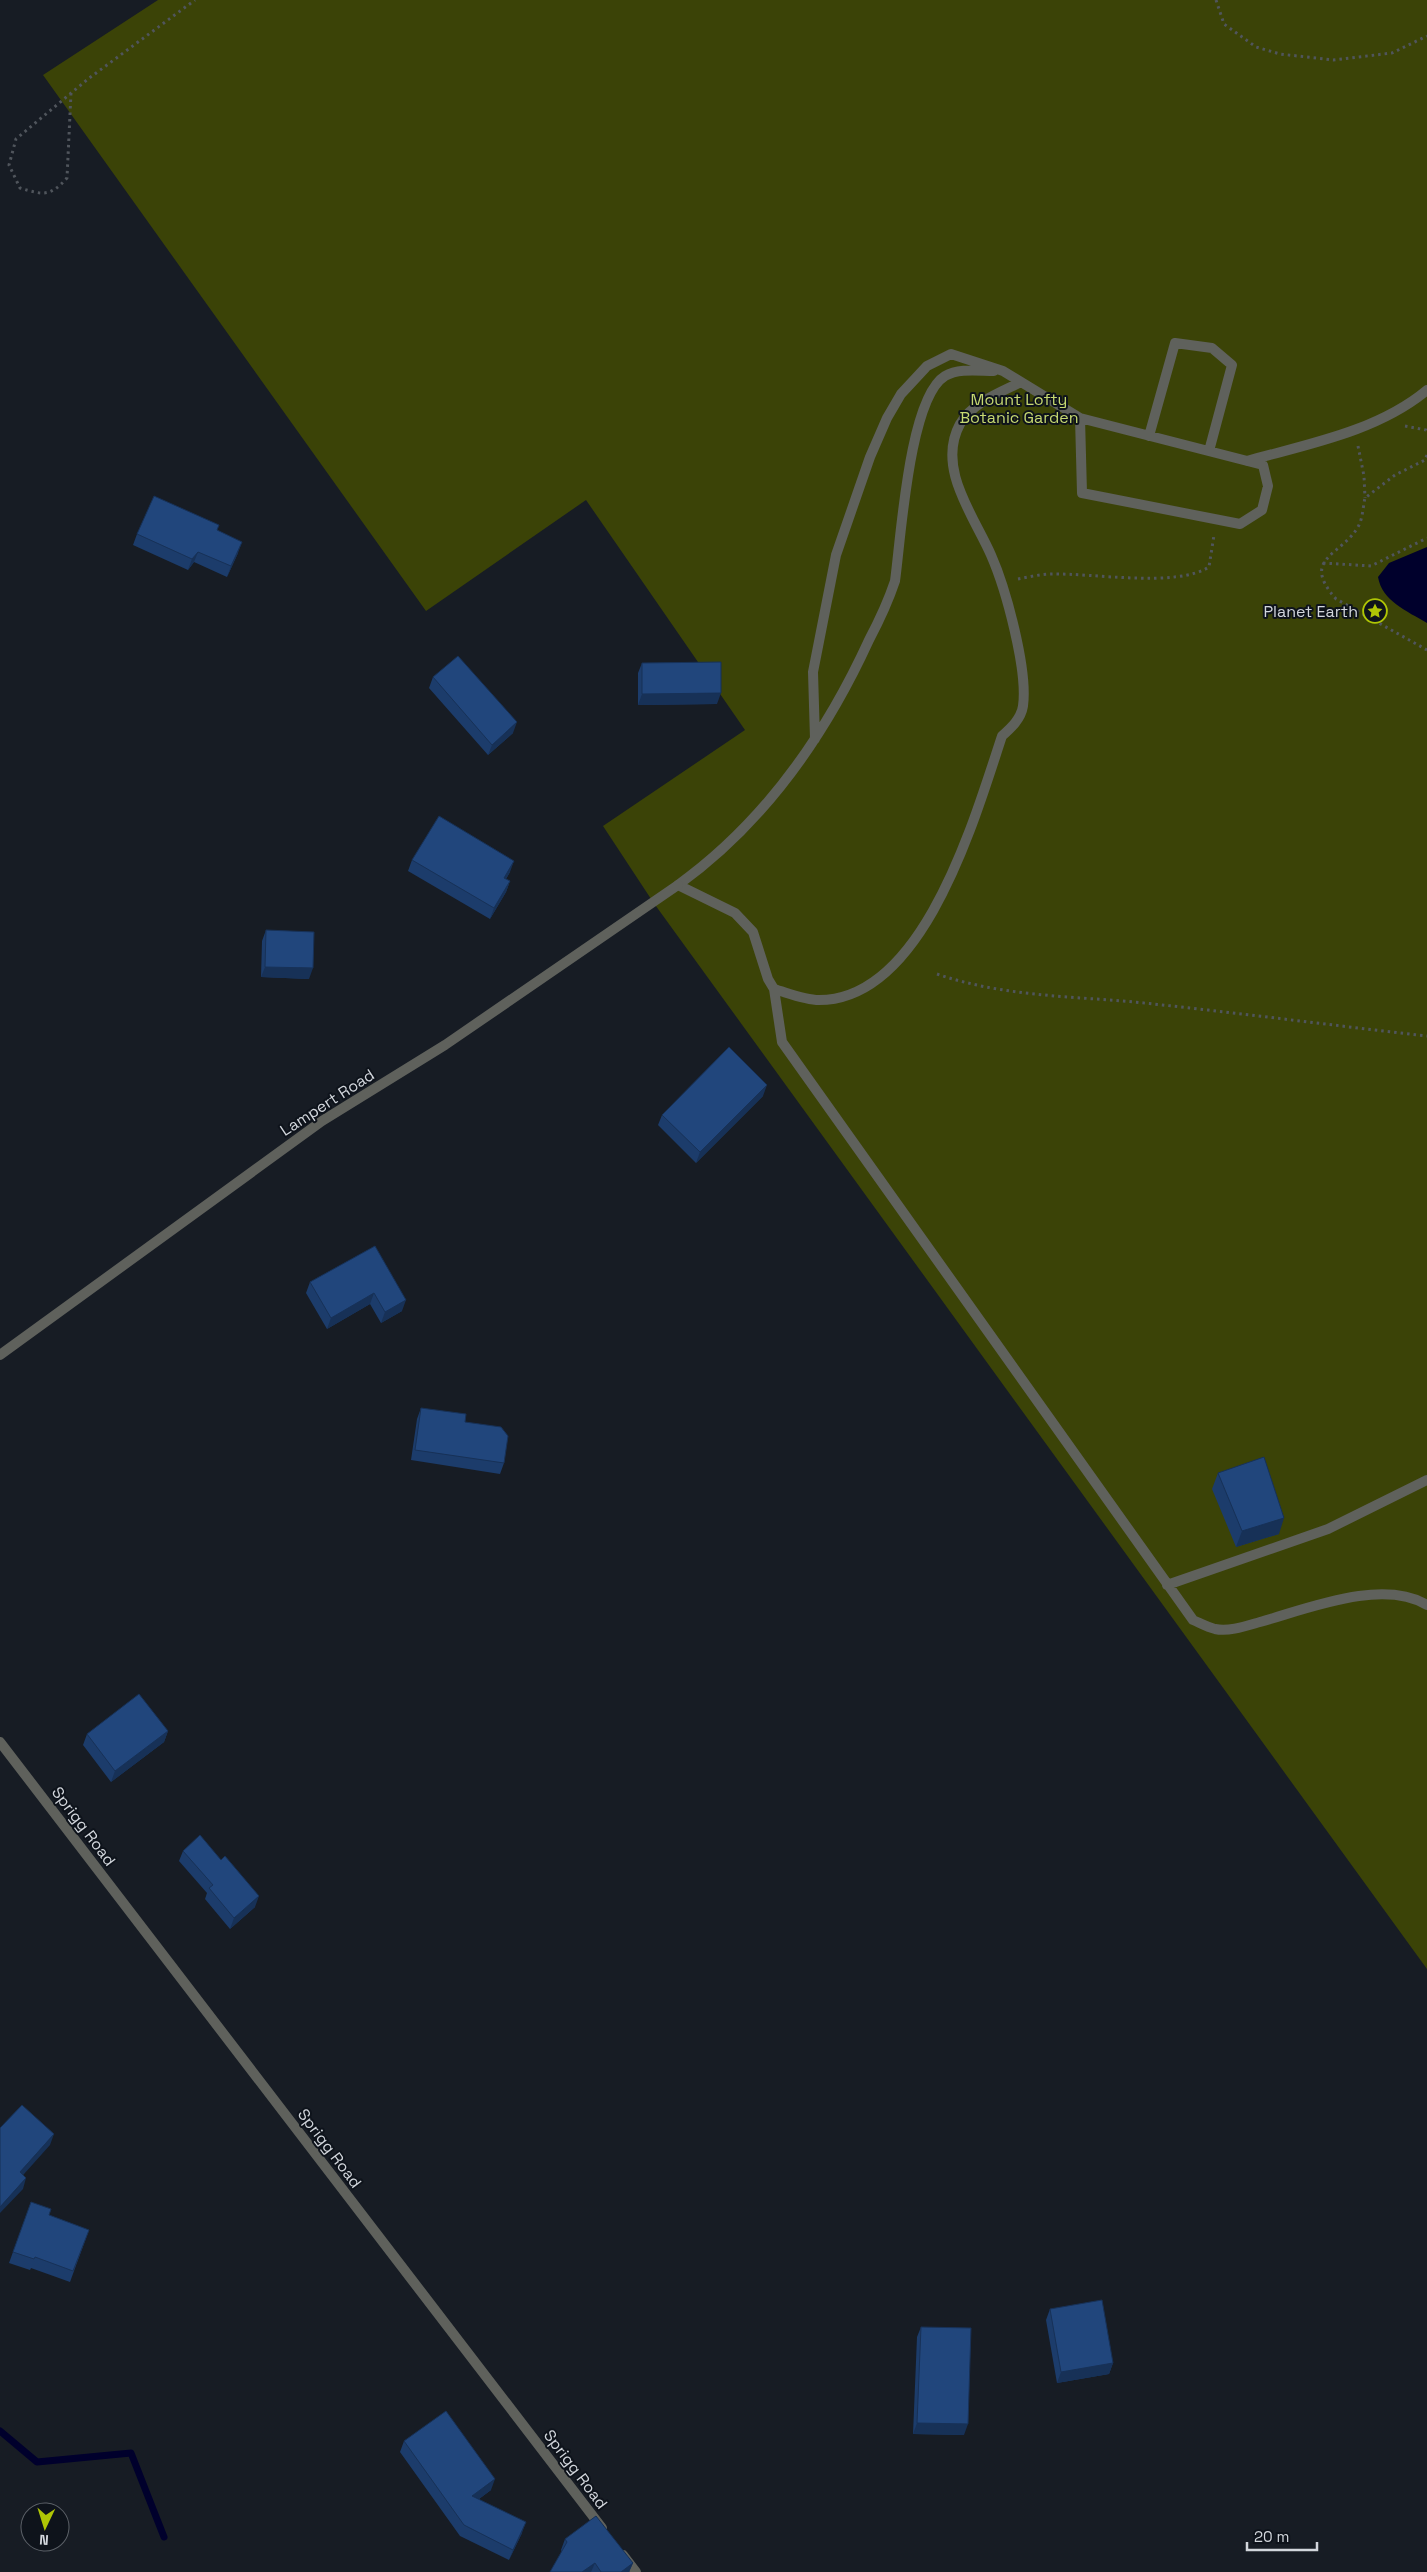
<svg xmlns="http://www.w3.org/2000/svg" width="1427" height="2572" font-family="'Space Grotesk',sans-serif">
<rect width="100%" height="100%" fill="#171c24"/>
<path fill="#3b4307" d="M158,0h1269v1969l-774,-1067 -50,-76 142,-96 -159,-230 -160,111 -383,-536z"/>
<path fill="#00002c" d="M1427,547v76c-20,-12 -45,-22 -49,-46l11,-14z"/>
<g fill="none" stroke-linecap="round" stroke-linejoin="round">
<path stroke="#00002c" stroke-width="7" d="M0,2431l37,31 94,-9 33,84"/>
<path stroke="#50555c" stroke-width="3" stroke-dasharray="2.5 4" stroke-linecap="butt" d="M1216,0l8,24 32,23 24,7 53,6 59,-7 35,-17
M71,93l-4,85c-17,19 -24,17 -47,10l-11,-23 7,-26 72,-60 107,-79
M1405,426l21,4 1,3
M1358,446l6,30 1,22
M1427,455l-2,5 -30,15 -30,23c-2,8 -2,19 -6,27 -16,31 -60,32 -23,74l91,51
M1323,563l48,3 56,-28
M1018,579c11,-2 23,-5 34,-5 41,-1 124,14 157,-7l5,-32
M937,974c64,22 130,22 197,28 98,10 195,23 293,34"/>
<path stroke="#5f615c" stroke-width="10" d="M1149,436l26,-93 37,5 20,17 -23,86
M1247,461c61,-17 131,-30 180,-71
M815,739l-2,-67 23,-117 34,-98 17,-39 14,-24 26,-28 24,-12 52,17 77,47 183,47 5,21 -6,24 -22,14 -158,-31 -2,-75
M678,885l57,28 18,19 15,47 6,10 8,53 411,578c7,3 14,7 22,9 14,3 31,-3 45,-7 47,-13 122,-44 167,-17
M678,885c86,-62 147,-149 191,-245 10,-19 19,-38 26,-59 6,-43 14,-183 50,-205 14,-8 33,-5 49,-5
M774,989c14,4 31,11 45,11 105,0 156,-183 183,-264 9,-8 19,-17 21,-30 5,-36 -17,-117 -32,-151 -17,-39 -55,-87 -31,-131 13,-22 39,-31 61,-42
M1167,1585l161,-56 99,-49"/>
<path stroke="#5f615c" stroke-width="10" d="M0,1355l322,-234 123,-76 233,-160
M0,1742l602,786
M623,2555l13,17"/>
</g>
<path fill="#1c3c6b" d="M217,530l21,23 -11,24 -33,-15 -6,8 -55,-25 4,-11z
M642,663l75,41 -79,1v-32z
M433,677l80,56 -25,22 -59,-67z
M412,860l98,12 -4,7 4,2 -4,11 -16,27 -82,-48z
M266,930l43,49 -48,-2 1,-36z
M763,1096l-67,67 -38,-38 4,-10z
M375,1246l27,65 -21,12 -11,-19 -43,25 -21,-36 4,-11z
M421,1408l44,14 39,41 -4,11 -89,-14 6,-41z
M1218,1473l61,61 -43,13 -24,-58z
M168,1731l-4,11 -53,40 -28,-37 4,-11z
M183,1851l72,56 -25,22 -25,-30 2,-6 -28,-32z
M31,2202l18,13 40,15 -19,52 -39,-14 -1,2 -21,-7z
M1050,2309l63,54 -4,11 -52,9 -11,-63z
M921,2327l43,108 -51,-1 4,-97z
M404,2441l87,49 -12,9 43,34 -13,27 -49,-24 -60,-84z
M565,2539l68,24 -4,9h-79l12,-20 -1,-2z"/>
<path fill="#173157" d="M242,542l-4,11 -11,24 4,-11z
M198,552l-4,10 -6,8 4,-11z
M721,693l-4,11 -79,1 4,-11z
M517,722l-4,11 -25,22 4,-10z
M514,861l-4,11 -10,17 4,-11z
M510,881l-4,11 -16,27 4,-11z
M265,967l48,1 -4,11 -48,-2z
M767,1085l-4,11 -67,67 4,-11z
M374,1293l-4,11 -43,25 4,-11z
M406,1300l-4,11 -21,12 4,-11z
M1284,1518l-5,16 -43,13 6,-16z
M168,1731l-4,11 -53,40 4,-11z
M259,1896l-4,11 -25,22 4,-11z
M54,2134l-4,11 -34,38 4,-11z
M26,2178l-3,11 -23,24v-6z
M1113,2363l-4,11 -52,9 4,-11z
M917,2423l51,1 -4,11 -51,-1z
M495,2479l-4,11 -23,17 4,-11z
M526,2522l-4,11 -13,27 4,-10z
M595,2563l-4,9h-9z
M633,2563l-4,9h-8z"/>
<path fill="#21467c" stroke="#173157" d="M154,496l65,29 -2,5 25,12 -11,24 -33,-14 -6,7 -55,-25z
M458,656l59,66 -25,23 -59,-68z
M721,662v31l-79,1v-31z
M439,816l75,45 -10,17 6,3 -16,27 -82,-48z
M266,930l48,2 -1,36 -48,-1z
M729,1047l38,38 -67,67 -38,-37z
M375,1246l31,54 -21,12 -11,-19 -43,25 -21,-36z
M421,1408l45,6 -1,8 36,5 7,9 -4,27 -89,-13z
M1264,1457l20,61 -42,13 -24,-58z
M139,1694l29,37 -53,40 -28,-37z
M200,1835l21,25 4,-4 34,40 -25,22 -25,-30 4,-3 -30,-34z
M22,2105l32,29 -34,38 6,6 -26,29v-79z
M31,2202l20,7 -2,6 40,15 -16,41 -38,-14 -1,2 -21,-7z
M1102,2300l11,63 -52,9 -11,-63z
M921,2327l50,1 -3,96 -51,-1z
M446,2411l49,68 -23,17 54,26 -13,28 -49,-25 -60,-84z
M596,2516l37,47 -12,9h-20l-6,-9 -13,9h-32l17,-30 -2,-3z"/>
<defs>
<g id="sight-ring" transform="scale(1.25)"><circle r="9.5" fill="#0e131b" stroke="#afc505" stroke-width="1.5"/><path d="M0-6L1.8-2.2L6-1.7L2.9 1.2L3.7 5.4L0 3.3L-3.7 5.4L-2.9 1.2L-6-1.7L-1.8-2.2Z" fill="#afc505"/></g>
</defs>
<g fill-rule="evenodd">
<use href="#sight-ring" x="1375" y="611"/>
</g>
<g text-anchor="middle" stroke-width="4" stroke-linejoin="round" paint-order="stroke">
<g font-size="16" fill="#c6d871" stroke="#0e131b">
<text x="1019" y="405">Mount Lofty<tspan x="1019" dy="18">Botanic Garden</tspan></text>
</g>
<g font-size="16" fill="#d2d6dc" stroke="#0e131b" text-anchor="end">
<text x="1358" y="617">Planet Earth</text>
</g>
<g font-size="16" fill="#d2d6dc" stroke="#0e131b">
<text transform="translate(327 1102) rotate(-33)" y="6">Lampert Road</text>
<text transform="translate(84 1826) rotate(53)" y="6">Sprigg Road</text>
<text transform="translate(330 2148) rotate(53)" y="6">Sprigg Road</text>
<text transform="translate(576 2469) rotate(53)" y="6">Sprigg Road</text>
</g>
</g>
<g transform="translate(45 2527) rotate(184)"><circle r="24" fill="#0e131b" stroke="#5c6168"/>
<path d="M0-4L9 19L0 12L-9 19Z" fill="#afc505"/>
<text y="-8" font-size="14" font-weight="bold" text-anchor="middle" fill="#d2d6dc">N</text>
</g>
<path d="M1247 2542v8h70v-8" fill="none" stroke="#d2d6dc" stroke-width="2.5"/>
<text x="1254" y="2542" font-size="15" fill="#d2d6dc" stroke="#0e131b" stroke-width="4" paint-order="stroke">20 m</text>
</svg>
